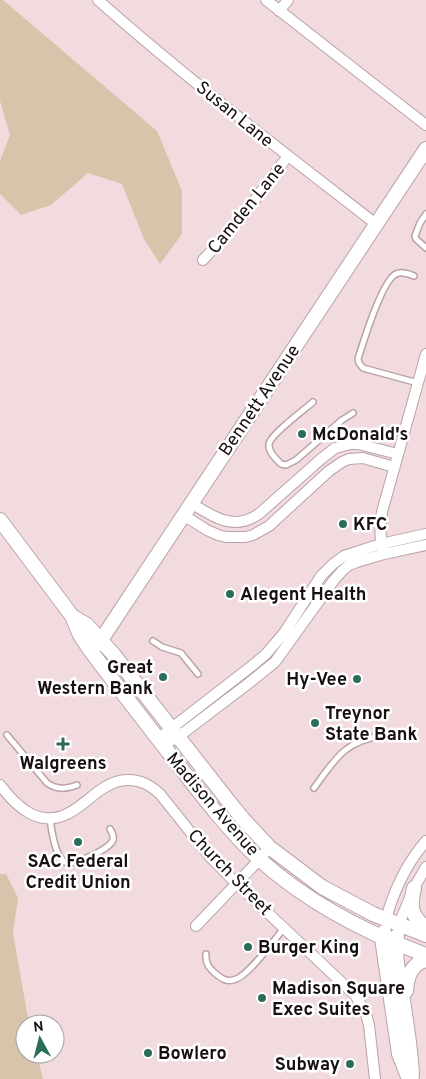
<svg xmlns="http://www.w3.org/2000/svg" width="426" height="1079" font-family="Overpass,sans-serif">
<rect width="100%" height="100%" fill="#f2dbdf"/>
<path fill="#d8c4ab" d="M0,0h3l154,131 25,60v43l-22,30 -16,-25 -22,-55 -34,-11 -37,32 -30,10 -21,-21v-33l10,-26 -10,-34z
M0,874h6l12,24 -5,35 16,91h-4v30h12l6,25h-43z"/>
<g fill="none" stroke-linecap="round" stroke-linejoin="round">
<g stroke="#baa3a7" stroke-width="8">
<path id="service" d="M426,214l-6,9 -5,13 1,3 10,9
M414,276c-5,-2 -13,-5 -18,-2 -14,6 -33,69 -38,85l1,4 4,5 55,15
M313,402c-8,7 -43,33 -44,42 -1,8 7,15 12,20l5,1 10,-5 46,-40 11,-7
M153,641l9,6 19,6 17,21
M7,735l40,48c10,7 19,6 30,2
M314,788c20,-27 30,-47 67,-52
M50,818c1,10 5,39 15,44 9,4 45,-13 48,-22 1,-4 -1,-8 -3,-11
M206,954c-1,9 3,14 10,20 5,4 10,8 17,6 14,-2 41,-40 51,-52"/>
</g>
<g stroke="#baa3a7" stroke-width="12">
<path id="minor" d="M98,0c89,79 184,151 278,224
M266,0l160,125
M279,11l9,-11
M203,260l38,-42 47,-62
M191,503c22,14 44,29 69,10l61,-54 14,-11 16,-4h7l40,10
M183,515l24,15 11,5 8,2h19l8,-2 16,-9 60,-55 13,-9 7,-3 14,-1 31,9
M426,534l-45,10 -25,8 -12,4 -11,8 -12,12 -37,57 -18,21 -13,11 -89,69 -3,9 9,-2 8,-4 71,-54 26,-21 59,-82 8,-9 7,-6 8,-3 27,-8 42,-9
M383,550c-4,-13 -3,-25 -1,-38l44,-158
M0,785c16,21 38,43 67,29 21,-10 34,-32 59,-34 14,-1 24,5 34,14l51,64 25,25 119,112 10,16 4,14 6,54
M386,919c8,-29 20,-55 40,-78
M399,924l15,-36 12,-21
M196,926l64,-67 9,-12"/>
</g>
<g stroke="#baa3a7" stroke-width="16">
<path id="secondary" d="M0,520l72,96 8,19 10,15c27,36 55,72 83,108 27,35 54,71 86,101 48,43 107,74 167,96
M72,616l15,9 27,30 112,143 17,21 26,28 53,40 51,27 53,21
M90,650l11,-10 325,-491
M414,888c-4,19 -4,27 12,40
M384,932l-2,6 17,116 10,25
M397,936c-3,19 2,39 5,58 4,27 9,54 10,82
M406,991c1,-14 5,-27 20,-31"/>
</g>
<use href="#service" stroke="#fff" stroke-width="5"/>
<use href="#minor" stroke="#fff" stroke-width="10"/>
<use href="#secondary" stroke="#fff" stroke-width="14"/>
</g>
<g fill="#2c6c5b" stroke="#fff" stroke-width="2">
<circle cx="302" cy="434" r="5"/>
<circle cx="343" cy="524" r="5"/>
<circle cx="230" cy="594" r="5"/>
<circle cx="163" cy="677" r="5"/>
<circle cx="357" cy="679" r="5"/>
<circle cx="315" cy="723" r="5"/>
<path d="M60.5 736.5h5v5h5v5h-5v5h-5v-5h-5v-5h5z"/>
<circle cx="78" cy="842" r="5"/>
<circle cx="248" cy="947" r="5"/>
<circle cx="262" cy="998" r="5"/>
<circle cx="148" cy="1053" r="5"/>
<circle cx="350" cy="1064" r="5"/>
</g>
<g text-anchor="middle" stroke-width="5" stroke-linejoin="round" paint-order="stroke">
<g font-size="18" fill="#170f10" stroke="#fff">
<text transform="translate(235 114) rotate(39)" y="6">Susan Lane</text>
<text transform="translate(246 208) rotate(-51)" y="6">Camden Lane</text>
<text transform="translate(259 400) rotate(-56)" y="6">Bennett Avenue</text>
<text transform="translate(213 804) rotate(49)" y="6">Madison Avenue</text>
<text transform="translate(230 872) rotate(46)" y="6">Church Street</text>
</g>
<g font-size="18" font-weight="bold" fill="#170f10" stroke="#fff" text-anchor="start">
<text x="312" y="440">McDonald's</text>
<text x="353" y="530">KFC</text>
<text x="240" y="600">Alegent Health</text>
<text x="153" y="673" text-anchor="end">Great<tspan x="153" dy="21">Western Bank</tspan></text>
<text x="347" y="685" text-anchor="end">Hy-Vee</text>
<text x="325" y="719">Treynor<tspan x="325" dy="21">State Bank</tspan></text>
<text x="63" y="769" text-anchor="middle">Walgreens</text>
<text x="78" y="867" text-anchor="middle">SAC Federal<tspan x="78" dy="21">Credit Union</tspan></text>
<text x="258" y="953">Burger King</text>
<text x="272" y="994">Madison Square<tspan x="272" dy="21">Exec Suites</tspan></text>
<text x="158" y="1059">Bowlero</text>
<text x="340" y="1070" text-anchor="end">Subway</text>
</g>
</g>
<g transform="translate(40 1039) rotate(353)"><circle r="24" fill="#ffffff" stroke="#a29f9f"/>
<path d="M0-4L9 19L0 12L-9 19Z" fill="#2c6c5b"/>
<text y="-8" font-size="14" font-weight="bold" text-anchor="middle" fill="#170f10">N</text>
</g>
</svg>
